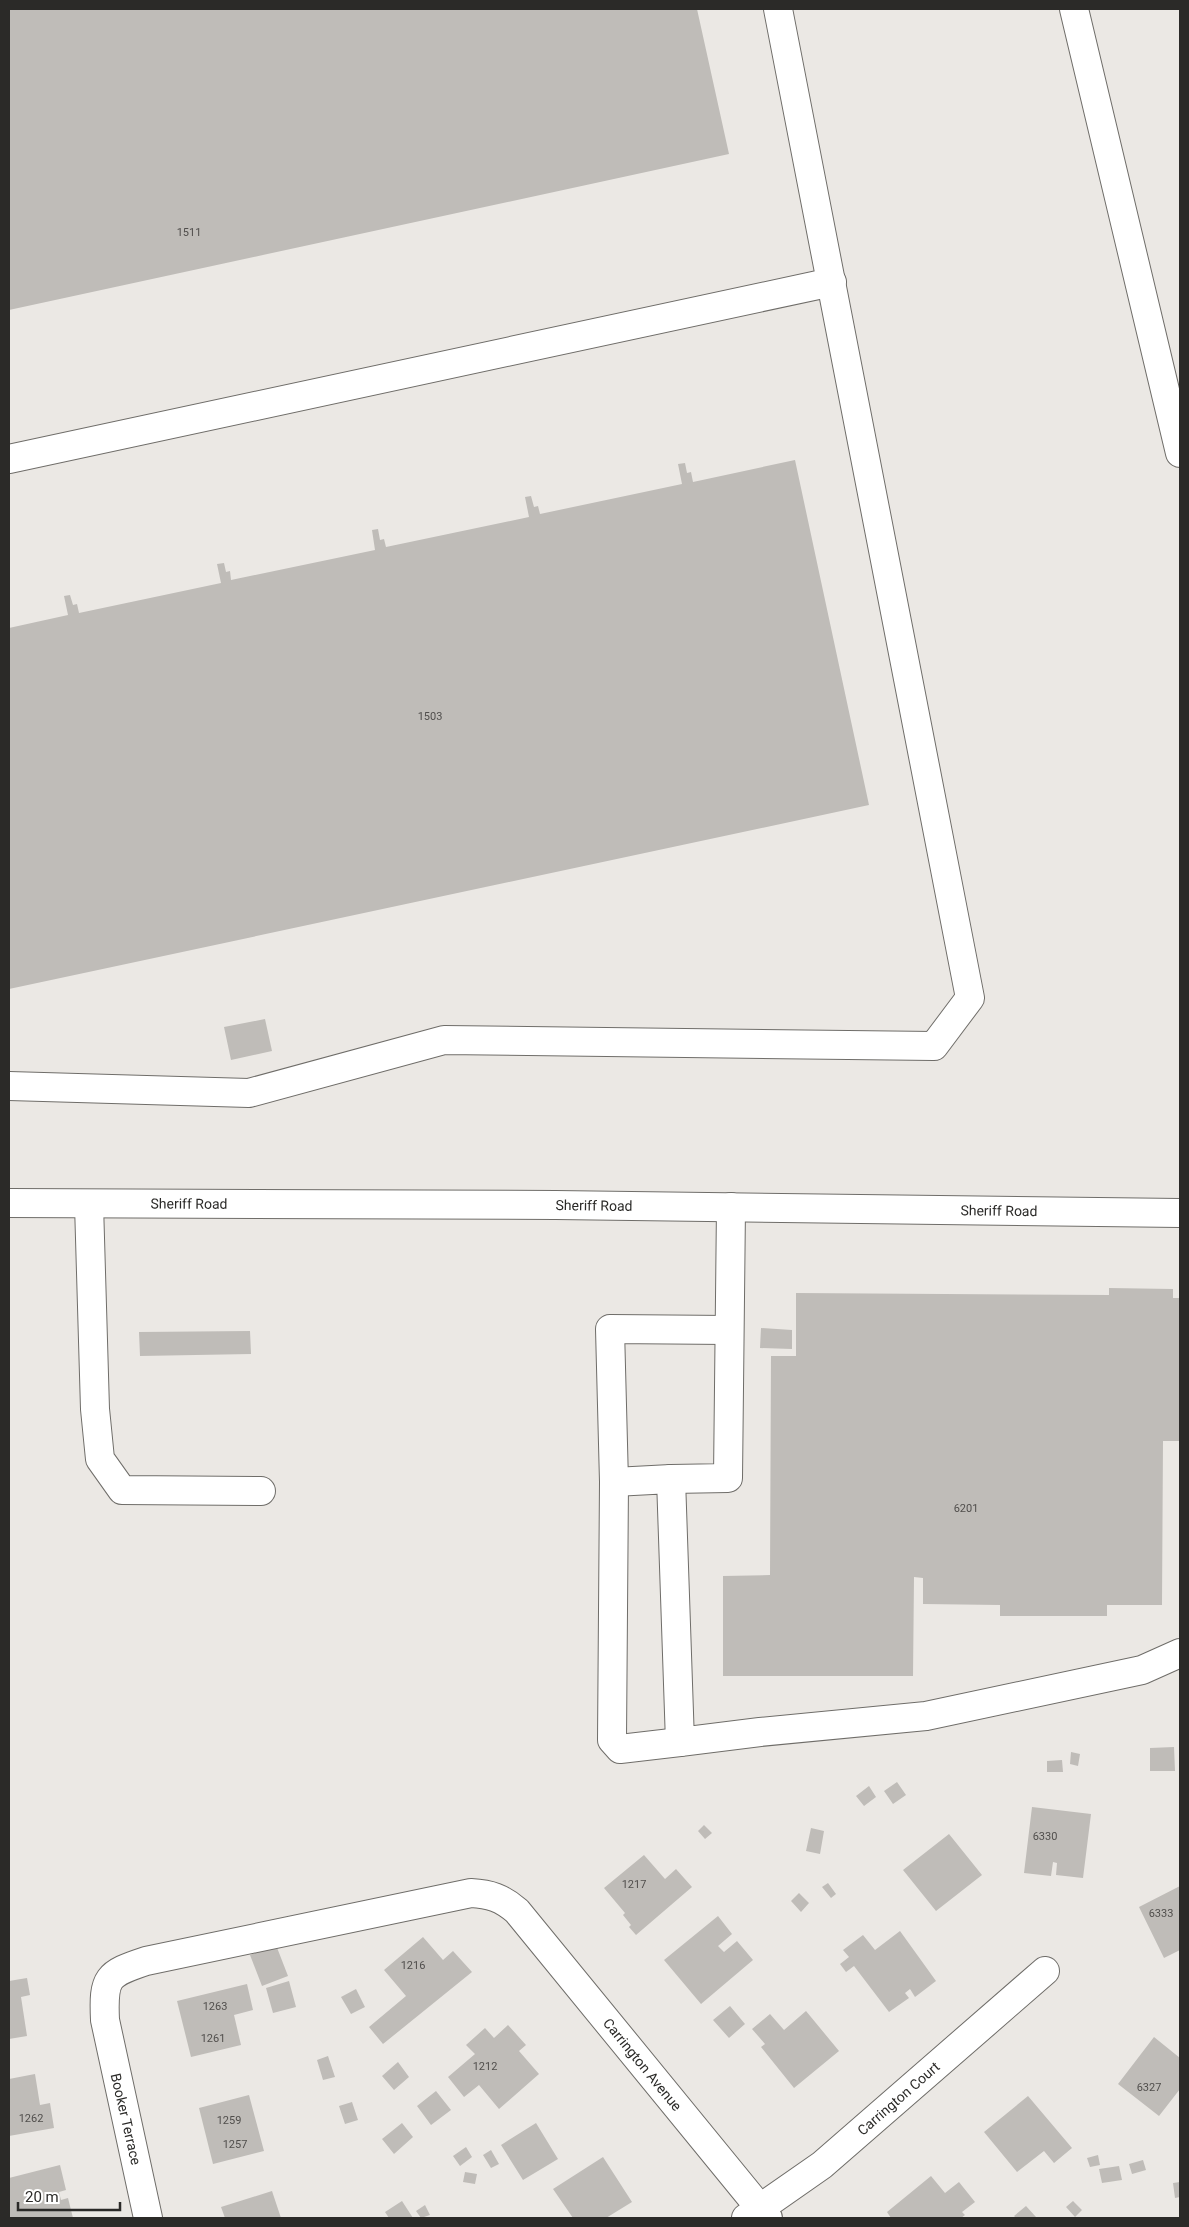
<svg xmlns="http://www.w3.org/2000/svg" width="1189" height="2227" font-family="Roboto,sans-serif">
<rect width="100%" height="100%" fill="#ebe8e4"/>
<path fill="#bfbcb8" d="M9,9h688l32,145 -720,156z
M795,460l74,345 -860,184v-361l59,-13 -4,-19 6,-1 3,10 4,-1 2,9 142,-30 -4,-19 7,-1 2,9 4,-1 1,9 144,-30 -3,-20 6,-1 2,11 4,-1 2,8 143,-30 -4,-20 6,-1 3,11 4,-1 2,8 142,-30 -4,-20 7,-1 2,10 4,-1 2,10z
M265,1019l7,32 -41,9 -7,-33z
M1109,1288l64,1v9h7v143h-17l-1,164h-55v11h-107v-11l-77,-1v-26l-9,-1 -1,99h-190v-100l47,-1 1,-219h25v-63l313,2z
M761,1328l31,2v19l-32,-1z
M250,1331l1,23 -111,2 -1,-24z
M1174,1747l1,24h-25v-23z
M1071,1752l9,2 -2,12 -8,-2z
M1062,1760l1,12h-16v-11z
M897,1782l9,13 -13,9 -9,-13z
M869,1786l7,11 -12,9 -8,-10z
M1032,1807l59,7 -8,64 -27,-3 1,-12 -4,-1 -2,14 -27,-3z
M704,1825l8,8 -7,6 -7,-8z
M811,1828l13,3 -4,23 -14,-3z
M949,1834l33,41 -46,36 -33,-41z
M644,1855l21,24 11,-10 16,18 -56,48 -7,-8 2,-2 -8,-10 2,-2 -21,-25z
M828,1883l8,11 -5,4 -9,-11z
M1180,1886v64l-16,8 -25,-51z
M799,1893l10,10 -8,9 -10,-11z
M718,1916l14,18 -14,12 6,6 13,-11 16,19 -52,44 -37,-44z
M900,1931l36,50 -21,16 -5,-8 -5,4 4,5 -20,14 -35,-46 -8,6 -6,-8 9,-7 -6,-7 20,-15 12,15z
M423,1937l20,23 10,-9 19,21 -89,72 -14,-17 37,-31 -22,-26z
M276,1945l12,31 -26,10 -12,-31z
M27,1978l3,17 -9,2 6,39 -18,3v-58z
M289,1981l7,26 -23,6 -7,-25z
M247,1984l6,26 -19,5 7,30 -50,12 -14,-56z
M356,1989l9,18 -14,7 -10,-17z
M730,2006l15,18 -16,14 -16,-18z
M806,2011l33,40 -45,37 -33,-41 4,-3 -13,-15 18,-15 14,16z
M508,2025l18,20 -7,6 20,23 -40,35 -20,-24 -15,12 -16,-20 27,-23 -9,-9 19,-17 9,10z
M1154,2037l26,21v31l-21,27 -41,-32z
M328,2056l7,21 -12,3 -6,-20z
M398,2062l11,15 -15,13 -12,-14z
M35,2074l5,31 10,-2 4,25 -45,8v-57z
M436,2091l15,19 -20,15 -14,-19z
M249,2095l15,56 -51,13 -14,-56z
M1028,2096l44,52 -18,15 -10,-12 -27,21 -33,-40z
M352,2102l6,18 -13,4 -6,-18z
M402,2123l11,14 -19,17 -12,-15z
M536,2123l22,36 -35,21 -22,-35z
M466,2147l6,10 -12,9 -7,-10z
M491,2150l8,14 -8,4 -8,-13z
M1098,2155l2,10 -10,2 -3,-9z
M603,2157l29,45 -26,16h-33l-20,-29z
M1143,2160l3,10 -14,4 -3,-10z
M60,2165l6,25 -7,2 2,8 7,-2 5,20h-64v-40z
M1119,2166l3,14 -20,3 -3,-14z
M465,2172l12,2 -2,10 -12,-2z
M931,2176l14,17 14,-11 16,20 -13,10 3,3 -4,3h-70l-4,-6z
M1180,2182v15l-5,1 -2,-15z
M272,2191l9,27h-56l-4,-11z
M402,2201l11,17h-24l-4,-6z
M1073,2201l9,9 -7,7 -9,-10z
M425,2205l5,10 -9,3 -5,-7z
M1026,2206l10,11 -20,1 -2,-2z"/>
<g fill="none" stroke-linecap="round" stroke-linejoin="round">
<g stroke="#6f6d69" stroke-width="30">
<g id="minor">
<path d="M1074,9l106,444"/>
<path d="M9,459l823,-177"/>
<path d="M9,1086l240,7 195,-53 490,6 36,-48 -192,-989"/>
<path d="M89,1204l6,205 5,50 22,31 139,1"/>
<path d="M671,1479l57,-1 3,-271"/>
<path d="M614,1482l57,-3 9,263 80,-10 166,-16 216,-46 38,-17"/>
<path d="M680,1742l-60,7 -8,-9 2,-258 -4,-153 119,1"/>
<path id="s1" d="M148,2218l-43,-198c-2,-43 2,-46 41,-59l325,-68c19,1 31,5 46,18l251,307"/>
<path id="s2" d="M746,2218l76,-53 223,-194"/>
</g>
</g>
<g stroke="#6f6d69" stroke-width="30">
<g id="major">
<path id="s3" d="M9,1203l547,2 624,8"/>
</g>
</g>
<use href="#minor" stroke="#fff" stroke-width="28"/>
<use href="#major" stroke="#fff" stroke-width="28"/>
</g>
<g text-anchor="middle" stroke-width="4" stroke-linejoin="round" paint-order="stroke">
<g font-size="11" fill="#504e4c">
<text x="189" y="236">1511</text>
<text x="430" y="720">1503</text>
<text x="966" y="1512">6201</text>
<text x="1045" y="1840">6330</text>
<text x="634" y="1888">1217</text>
<text x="1161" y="1917">6333</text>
<text x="413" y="1969">1216</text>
<text x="215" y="2010">1263</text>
<text x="213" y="2042">1261</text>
<text x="485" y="2070">1212</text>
<text x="1149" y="2091">6327</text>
<text x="31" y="2122">1262</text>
<text x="229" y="2124">1259</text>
<text x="235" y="2148">1257</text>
</g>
<g font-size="14" fill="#2b2a28" stroke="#fff">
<text dy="5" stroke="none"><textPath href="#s3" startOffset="180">Sheriff Road</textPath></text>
<text dy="5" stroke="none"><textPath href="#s3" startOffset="585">Sheriff Road</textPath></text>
<text dy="5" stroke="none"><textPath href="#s3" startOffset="990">Sheriff Road</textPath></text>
<text dy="5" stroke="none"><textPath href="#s1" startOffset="866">Carrington Avenue</textPath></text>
<text dy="5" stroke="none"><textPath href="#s2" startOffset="194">Carrington Court</textPath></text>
<text transform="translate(126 2119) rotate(77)" y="5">Booker Terrace</text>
</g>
</g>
<rect width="1189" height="2227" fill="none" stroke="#2b2a28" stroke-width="20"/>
<path d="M18 2202v8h102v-8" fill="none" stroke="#2b2a28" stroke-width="2.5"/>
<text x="25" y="2202" font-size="15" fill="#2b2a28" stroke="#ffffff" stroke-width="4" paint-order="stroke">20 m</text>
</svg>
